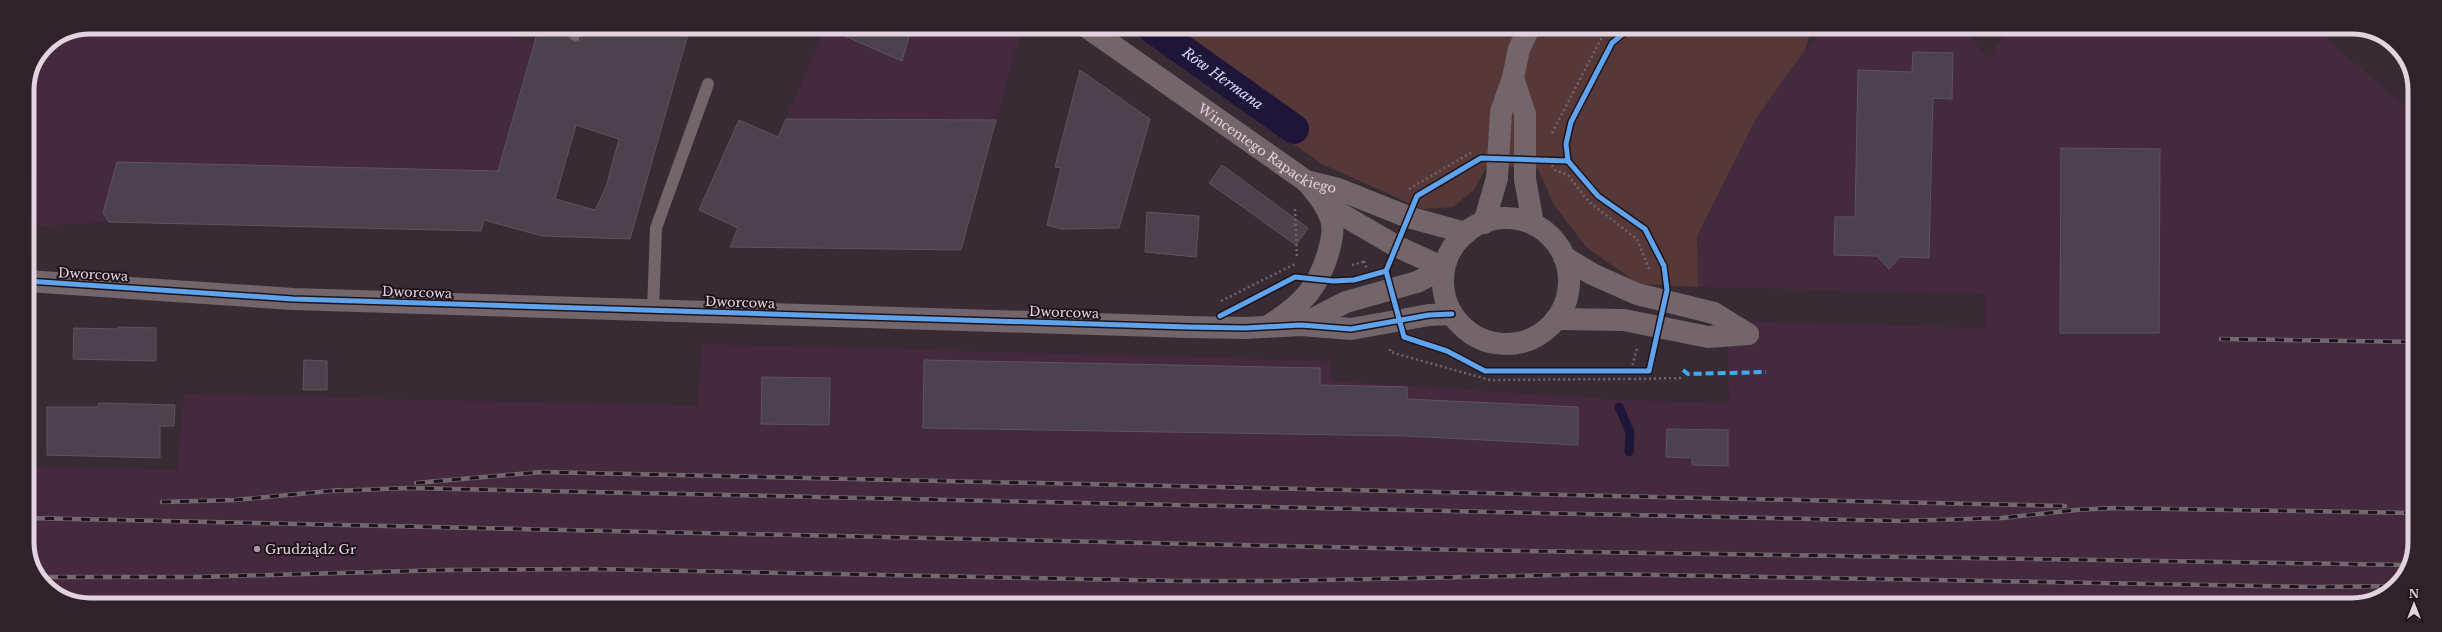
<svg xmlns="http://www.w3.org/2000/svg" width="2442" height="632" font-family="'Libre Baskerville',serif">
<rect width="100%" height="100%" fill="#382b34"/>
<path fill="#452a3e" d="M90,27h385l59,16 -53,188 -372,-9 -82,5v-137l19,-45z
M826,27l196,1 -26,92 -218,17z
M1827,28l138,3 23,27 22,-30h305l100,88 -1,438 -24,38 -38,13 -2274,-1 -35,-20 -15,-34 -1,-83 150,3 7,-76 513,12 6,-62 627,17 2,20 290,19 107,3 -2,-82 258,7v-34l-287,-7 -1,-51 60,-119 48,-67z"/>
<path fill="#553837" d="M1128,28h684l-7,22 -48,67 -60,119 1,51 -59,-3 -53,-37 -32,-42 -16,-36 -50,-4 -14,25 -21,17 -31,2 -100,-45z"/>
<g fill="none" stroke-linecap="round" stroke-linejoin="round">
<path stroke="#1e1638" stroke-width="9" d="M1619,407l11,25 -1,20"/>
<path stroke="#1e1638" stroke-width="30" id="s1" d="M1152,28l142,101"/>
</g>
<path fill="#4b424b" stroke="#5d545e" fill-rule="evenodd" d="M539,27h30l-1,10 6,5 7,-2 3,-13h106l-60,212 -88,-3 -58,-16 -3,11 -372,-9 -6,-9 14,-51 381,9zM576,125l43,14 -13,48 -11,23 -40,-11z
M824,27h58l27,9 -7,25z
M1913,52l40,1 -1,46 -19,-1 -4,160 -29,-1 -11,12 -12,-13 -43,-1 1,-38h20l3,-147 54,2z
M1080,70l70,49 -31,109 -58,1 -14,-4 14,-57 -6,-1z
M786,119l210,1 -35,130 -231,-3 8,-19 -39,-18 40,-90 39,17z
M2061,148l99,1 -1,184h-99z
M1222,165l86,63 -12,17 -87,-62z
M1147,212l52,4 -3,41 -51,-5z
M118,327l38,1v33l-83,-2 1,-31 43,1z
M304,360l23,1v29h-24z
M924,360l396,8v17l87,2v12l171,8v38l-171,-9 -484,-8z
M762,377l68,1 -1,47 -68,-1z
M99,403l76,2 -1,21h-14v32l-113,-3v-48h51z
M1667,429l61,1v36l-36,-1v-7l-26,-1z"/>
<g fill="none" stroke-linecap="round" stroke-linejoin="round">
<path stroke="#71646a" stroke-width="2.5" stroke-dasharray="2 3" stroke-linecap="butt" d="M1552,133l50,-96 11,-9
M1552,165l3,5 13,5 21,27 48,37 13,32
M1409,189l63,-37
M1295,209l2,49
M1364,261l3,8
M1352,265l14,-4
M1221,301l74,-37
M1390,349v3l100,28 139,-1 8,-31
M1629,379l55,-1"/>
<path stroke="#74656a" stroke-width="12" d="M575,35l2,-8
M653,310l3,-82 52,-144"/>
<g stroke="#74656a" stroke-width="22">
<path id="s2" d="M1088,28l218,153 32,8 70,28 58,16"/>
<path d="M1513,78l12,36v65l8,45"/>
<path d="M1324,204l72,42 48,22"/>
<circle cx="1506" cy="281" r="63"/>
<path d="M1484,223l13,-45 4,-66 12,-34 6,-29 10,-21"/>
<path d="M1564,257l28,17 45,20 77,19 34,21"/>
<path d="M27,281l266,18 895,28 57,1 56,-3 50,4 78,-14 23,-1"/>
<path d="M1556,319l68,1 84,17 40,-3"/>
<path d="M1301,325l45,-23 71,-20 27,-14"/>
<path d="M1268,326c34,-21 52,-39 62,-80 2,-8 4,-18 1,-27 -5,-15 -15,-26 -25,-38"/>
</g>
<g stroke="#74676e" stroke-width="4.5">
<path id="rail" d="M2221,339l193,3
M416,483l126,-11 1523,34
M335,491l73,-3 1493,33 101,-3 74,-8 37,-2 301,5
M162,502l73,-2 105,-10
M27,518l1437,32 943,15
M40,577h156l250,-7 148,-1 585,12h97l329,-7 712,13 77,-1"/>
</g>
<use href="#rail" stroke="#1e131b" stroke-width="3" stroke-dasharray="9" stroke-linecap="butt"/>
<path stroke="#3fa9f5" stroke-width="4" stroke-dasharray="8 4" stroke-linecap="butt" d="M1683,370l5,4 78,-2"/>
<g stroke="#1e131b" stroke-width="8">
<path id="cycleway" d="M1481,158l87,3 30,35 47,33 19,37 3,24 -18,81h-164l-38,-20 -43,-14 -18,-66 31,-75z
M1568,161l-2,-17 5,-22 41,-79 18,-15
M27,281l266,18 895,28 57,1 56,-3 50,4 78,-14 23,-1
M1220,316l75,-39 38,4 21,-1 32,-9"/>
</g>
<use href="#cycleway" stroke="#60a3ed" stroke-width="5"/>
</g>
<circle fill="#a798a2" stroke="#1e131b" stroke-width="1.5" cx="257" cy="549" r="4"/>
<g text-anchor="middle" stroke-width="4" stroke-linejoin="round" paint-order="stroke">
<g font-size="13" fill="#e3d3de" stroke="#1e131b">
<text dy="5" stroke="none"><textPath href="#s2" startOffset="217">Wincentego Rapackiego</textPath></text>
<text transform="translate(93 274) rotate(3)" y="5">Dworcowa</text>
<text transform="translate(417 292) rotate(2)" y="5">Dworcowa</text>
<text transform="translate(740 302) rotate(2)" y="5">Dworcowa</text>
<text transform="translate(1064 312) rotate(2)" y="5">Dworcowa</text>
</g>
<g font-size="13" fill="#e3d3de" stroke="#1e131b" text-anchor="start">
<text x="265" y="554">Grudziądz Gr</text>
</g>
<g font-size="14" font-style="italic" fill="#dcdbf7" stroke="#1e131b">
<text dy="5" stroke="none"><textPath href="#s1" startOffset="87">Rów Hermana</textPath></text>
</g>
</g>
<path d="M0 0H2442V632H0ZM90 34H2352A56 56 0 0 1 2408 90V542A56 56 0 0 1 2352 598H90A56 56 0 0 1 34 542V90A56 56 0 0 1 90 34Z" fill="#2e222b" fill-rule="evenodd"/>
<path fill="none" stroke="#e3d3de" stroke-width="5" d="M90 34H2352A56 56 0 0 1 2408 90V542A56 56 0 0 1 2352 598H90A56 56 0 0 1 34 542V90A56 56 0 0 1 90 34Z"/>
<g transform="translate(2414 604)" stroke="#1e131b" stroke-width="3" paint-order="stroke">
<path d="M0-3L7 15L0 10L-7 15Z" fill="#e3d3de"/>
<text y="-6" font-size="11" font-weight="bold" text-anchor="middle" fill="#e3d3de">N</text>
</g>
</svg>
